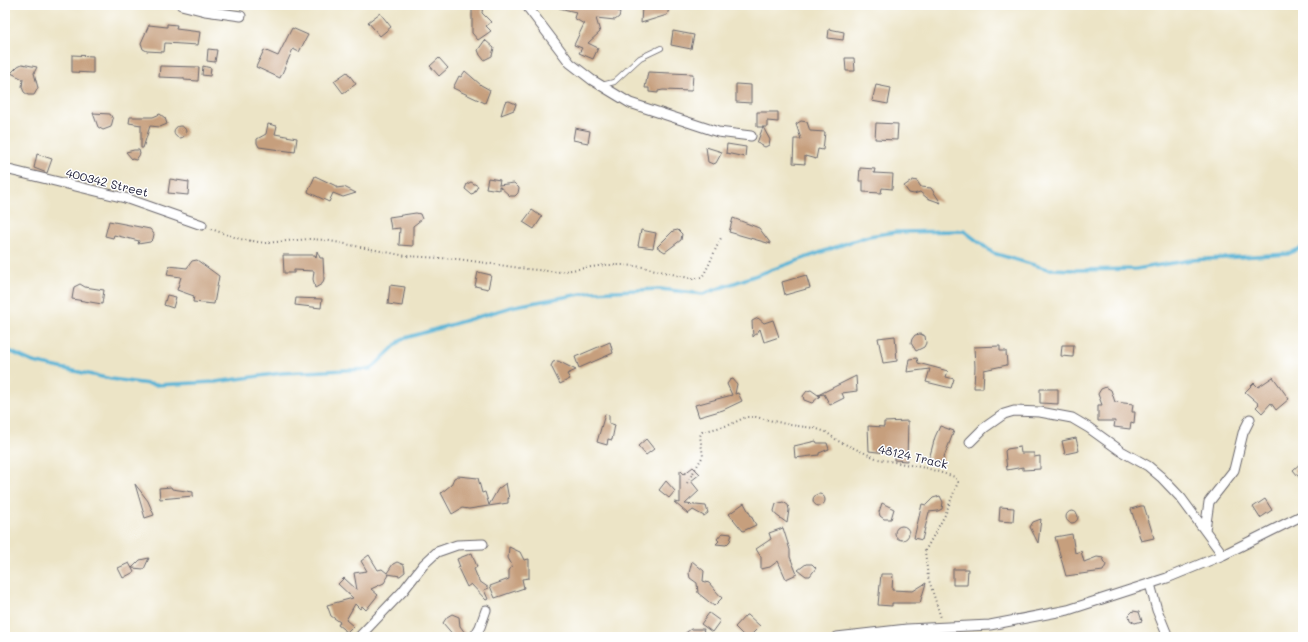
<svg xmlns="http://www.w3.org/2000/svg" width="1308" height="642" font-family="Mali,sans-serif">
<rect width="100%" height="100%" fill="#fff"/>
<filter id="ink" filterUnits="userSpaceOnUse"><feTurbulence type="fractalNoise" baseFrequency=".025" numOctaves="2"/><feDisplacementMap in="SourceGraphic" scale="8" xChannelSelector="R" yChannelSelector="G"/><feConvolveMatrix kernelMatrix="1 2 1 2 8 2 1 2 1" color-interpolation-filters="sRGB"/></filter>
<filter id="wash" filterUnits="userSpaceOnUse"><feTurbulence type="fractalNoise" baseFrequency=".012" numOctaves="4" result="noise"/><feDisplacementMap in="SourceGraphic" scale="16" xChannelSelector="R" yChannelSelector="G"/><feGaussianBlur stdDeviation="0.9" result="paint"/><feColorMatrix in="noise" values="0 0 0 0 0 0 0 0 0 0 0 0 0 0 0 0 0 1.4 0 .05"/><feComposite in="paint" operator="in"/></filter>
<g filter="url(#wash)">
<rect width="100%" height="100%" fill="#ece4c6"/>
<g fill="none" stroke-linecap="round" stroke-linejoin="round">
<path stroke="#59b3d6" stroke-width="3.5" d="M5,349l28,13 78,17 45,6 59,-3 67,-9 89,-4 31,-30 113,-33 77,-14 68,-3 43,5 147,-52 19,-6 27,-4 68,-1 29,22 55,16 28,1 60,-1 55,-9 97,-6 15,-7"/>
</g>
<g id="blocks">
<path fill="#c69f7d" d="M472,5h11l-1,8 9,9 -5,4 5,5 -13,9 -6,-7z
M560,5h40l16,4 4,4 -1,4 -4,3 -19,-2 4,14 -12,11 10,5 -5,11 -14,-6 3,-5 -8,-3 10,-21 -10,-6 2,-6 -17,-4z
M662,5h3l4,4 -2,6 -26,8 1,-17 17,1z
M380,13l11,14 -11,9 -12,-14z
M167,24l10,1 -1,4 24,3 -2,13 -33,-2 -1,9 -17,-1 -4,-2 -2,-6 8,-18 18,2z
M292,28l16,7 -9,17 -6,-3 -13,29 -24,-11 8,-17 14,6z
M829,29l15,3 -1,8 -15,-2z
M673,31l21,4 -3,14 -20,-4z
M485,40l9,8 -2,8 -8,4 -4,-5 -2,-5z
M208,49l9,1 -2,12 -8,-1z
M72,55l21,1v17l-21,-1z
M439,58l9,10 -9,8 -9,-10z
M845,58h9l1,13h-9z
M22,64l15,3 -3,6 4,15 -4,7h-6l-4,-3 -2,-5 1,-8 -12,-6 7,-7z
M160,66l39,1 -1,14 -14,-1v-2l-25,-1z
M203,66l8,2 -1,8 -8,-1z
M465,71l16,14 9,5 -5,13 -32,-15 6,-12 2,1z
M347,72l9,12 -13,9 -9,-12z
M648,72l45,2 -1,15 -1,2 -28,-1 -5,1v2l-9,-1v-4h-4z
M736,84l15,1v18l-15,-1z
M876,85l15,3 -3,16 -16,-3z
M509,101l7,3 -2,6 -13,5 4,-13z
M757,112h21v10l-11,-1v6h-10z
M93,113l17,1 3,5 -2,8 -8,3 -5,-3z
M160,114l5,4 2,6 -7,3 -10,-1 -7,22h-2v-23l-12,-2 1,-6h23z
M801,121l6,1 3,9 15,1 -2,18 -5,-1 -2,10 -11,-3v8l-12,-1 1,-24h7l-5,-15z
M876,123l22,1 -1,16 -22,-1z
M268,124l9,2 -2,8 22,4 -2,14 -36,-5 -2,-4v-4l9,-5z
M174 132a6 6 0 1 1 12 0a6 6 0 1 1-12 0Z
M763,127l7,13 -1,5 -4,2 -8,-4z
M575,128l15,3 -2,12 -15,-3z
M727,144l19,3 -1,10 -19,-4z
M706,147l16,5 -6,11 -3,1 -5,-2z
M134,150h5l1,4 -4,6 -4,-1 -6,-7z
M37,154l15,5 -5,14 -13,-5z
M860,168l15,1 -1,4 19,1 -1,15 -10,-1 -1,5 -18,-1v-11h-4z
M315,176l21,10v2l8,-1 12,6 -13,4 -10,-4 -4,9 -21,-10z
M488,178l12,2 -1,5 15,-2 5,5 -1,5 -3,3h-5l-11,-10v4l-13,-2z
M170,179l19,3 -1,13 -20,-2z
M913,180l4,1 4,6 10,1 10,15 -14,-5 -7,-6 -6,2 -5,-1 -5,-7z
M471,182l7,4 -4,7 -3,1 -6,-5 2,-5z
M532,210l10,7 -8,12 -11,-7z
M416,213l4,1 2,5 -9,7v20l-14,-1 1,-17 -9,1 -2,-12z
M733,218l26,10 12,16 -42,-12z
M109,221l41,8 4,5 -1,5 -3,3 -12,2 1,-3 -25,-6 -1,3 -8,-2z
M641,230l15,3 -3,15 -15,-2z
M678,230l4,4 -1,6 -16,12 -8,-5 16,-16z
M317,251l3,7h3l1,21 -2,5 -7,4 -2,-9 1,-8 -20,-1v3h-10l-1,-18h32l1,3z
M197,260l22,16 -5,28 -21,-2 1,-6 -17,-6 4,-13 -14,-2 2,-9 18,2 5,-7z
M478,272l13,3 -3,14 -13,-3z
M806,275l4,13 -25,7 -3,-13z
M80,284l5,3 19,3 -2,14 -30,-5 2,-12z
M390,285l15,2 -3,19 -14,-2z
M167,295l9,2 -3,11 -9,-3z
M296,298l26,1 -1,9 -26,-3z
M758,318l6,5 9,-3 6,17 -15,5 -4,-13 -7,8 -1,-16z
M920,334l5,2 1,7 -2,4 -8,4 -5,-8 1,-4 3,-4z
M895,336l2,25 -14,2 -5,-25z
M610,342l3,11 -34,15 -4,-11z
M1062,345h12l-1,12 -12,-1z
M1000,346v5h6l1,14 -23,5 -1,18h-9l1,-21 -1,-20z
M917,358l1,5 30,8 -2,6 8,2 -3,9 -25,-6 4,-13 -23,3 2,-13z
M558,361l18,9 -9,4 3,5 -10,5 -9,-18 2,-4z
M856,376l1,15 -15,2 2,5 -14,7 -6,-11 -6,1 2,1 -8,7 -8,-3 -1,-4 4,-5 4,-1 7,5z
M1273,377l16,22 -13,11 -5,-7 -9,10 -6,-6 3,-3 -14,-12 9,-9 4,4z
M733,379l4,5 -2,10 3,-1 4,8 -19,9 -24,7 -4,-12 37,-10 -5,-11 3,-4z
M1106,387l5,3 4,12 18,2 -1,8h3l-1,11 -3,-1 -1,7 -16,-2 1,-6h-17v-16h4l-4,-11 3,-5z
M1040,389h18v15l-18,-1z
M605,414l4,1v8l6,2 -3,15 -4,-1 -1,6 -10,-3z
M908,421l-1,40 -13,-1v-6l-25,-3 -1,-25 16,1v-5z
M940,426l14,5 -12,31 -13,-3 6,-22z
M1076,438l3,13 -14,3 -3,-13z
M646,439l8,10 -8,6 -8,-9z
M816,441l1,2h10l2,6 -10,4v2l-24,3 -1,-12z
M1020,447l1,6h13v4l6,-1v13l-17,1v-3l-16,3 -2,-19 2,-2z
M1303,461v21l-10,-12z
M693,467l7,7 -9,7 8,10 -14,13 21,2 2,7 -4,3 -11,-6 -5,4 -14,-12 6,1v-33l4,4z
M458,476l20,2 4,15 3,-1 4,13 9,-16 8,-6 3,16 -1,-1v5l-39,6 -7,-1 -10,6 -11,-21 10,-8 3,-7z
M666,481l9,10 -6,7 -10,-8z
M135,484l13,17 6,14 -9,3z
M171,487l1,2 21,3v4l-33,3 -1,-11z
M813 500a6 6 0 1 1 12 0a6 6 0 1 1-12 0Z
M940,496l3,6 -1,7 -4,2 -9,1 -7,28 -8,-2 8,-34 4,1 7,-7z
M1265,499l7,11 -12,8 -7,-11z
M783,502l5,3 1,5 -2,13 -11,-8 -2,-4 2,-7z
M744,503l12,22 -13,6 -14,-17z
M882,503l12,6 -3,10h-7l-4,-3 -1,-4z
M1141,506h3l10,32 -13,3 -10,-32z
M1000,507l14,1 -1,14 -14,-1z
M1066 517a6 6 0 1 1 12 0a6 6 0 1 1-12 0Z
M1041,519l-3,24 -8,-16 3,-5z
M895 533a7 7 0 1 1 14 0a7 7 0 1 1-14 0Z
M783,528l7,22v7l7,17 -11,5 -8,-18 -8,6 -9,2v-12l-5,-8 15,-10 -2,-6z
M722,533l10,1 -2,7 -4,4 -10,-1 3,-3 -2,-2z
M1072,534l3,19 6,-2 3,11 13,-5 6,1 3,7 -3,6 -37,5 -11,-39z
M509,547l11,5 4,8 5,-1v19l-7,1 2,9 -29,10 -5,-12 19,-7v-8l3,-6 -4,-7z
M472,553l5,14 -3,2 5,12 10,7 -5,2 4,9 -2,1 -15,-16 -4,3 -9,-19 2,-1 -3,-8z
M369,555l9,15 4,-1 5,4 6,-9 4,-2 7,3 1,7 -5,4 -12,-2 1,1 -5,8 -13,6 7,6 -12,15 -4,-4 -2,3 -5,-5 -9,16 7,6 -6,6 -9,-7 2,-3 -9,-6 -4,-11 26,-7 -15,-14 6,-6 13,12 -3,-17 13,-2 -6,-10z
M149,558l-5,11 -12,-1 8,-8z
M692,561l12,10 -1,10 6,2 13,15 -8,8 -16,-13 -1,-10 -7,-5 -1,-5z
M129,563l5,9 -11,6 -5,-10z
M806,564h6l4,4 -6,8h-4l-8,-6z
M953,569h15l-1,16h-14z
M881,574h12l-1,16 21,1 13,-8 -6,20h-28v3l-14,-1z
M1133,611l6,1 3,9 -7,2 -5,-3 -1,-5z
M709,613l11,8 -8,11 -11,-8z
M452,614l7,3 1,9 8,11h-13l-12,-14 4,-6z
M746,615h2l12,11 -11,11h-4l-10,-10z
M691,629h13l-2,8h-22z"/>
</g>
</g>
<g filter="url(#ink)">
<use href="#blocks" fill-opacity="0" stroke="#69666c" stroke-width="1"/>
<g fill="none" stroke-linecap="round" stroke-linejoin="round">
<g stroke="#69666c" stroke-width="6">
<path id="lane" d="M602,85l12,-3 26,-24 21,-10"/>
</g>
<g stroke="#69666c" stroke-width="11">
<path id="street" d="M181,5l24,6 36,5
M526,5l44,58 22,17 38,23 88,29 33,4
M5,169l120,29 77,27
M970,442l14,-14 20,-14 10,-3 26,1 32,6 17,10 32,23 27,15 13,11 20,21 42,57
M1205,530l4,-28 25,-32 9,-37 7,-14
M1150,584l7,26 11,27
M359,637l44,-46 21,-27 13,-12 20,-7 26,-1
M474,637l6,-10 6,-17
M837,637l70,-8 83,-4 78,-15 99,-32 56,-23 80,-40"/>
</g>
<path stroke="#69666c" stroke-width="2" stroke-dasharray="1 3" stroke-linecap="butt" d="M211,229l29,10 25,4 44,-4 16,1 81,16 52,3 69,10 31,3 47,-7h19l19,2 50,12 9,-2c8,-12 12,-26 19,-39
M687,483l16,-27 -3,-20 2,-4 27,-7 17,-8h10l34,8 24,3 12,4 12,9 40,18 48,9 29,9 3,5 -13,33 -20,36 3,26 13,41"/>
<use href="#lane" stroke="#fff" stroke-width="4.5"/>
<use href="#street" stroke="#fff" stroke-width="9"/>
</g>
</g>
<g text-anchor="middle" stroke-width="3" stroke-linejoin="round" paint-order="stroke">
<g font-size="12" fill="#22223b" stroke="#fff">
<text transform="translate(107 183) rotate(14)" y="4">400342 Street</text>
<text transform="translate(913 457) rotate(13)" y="4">48124 Track</text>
</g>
</g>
<rect width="1308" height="642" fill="none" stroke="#fff" stroke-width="20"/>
</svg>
